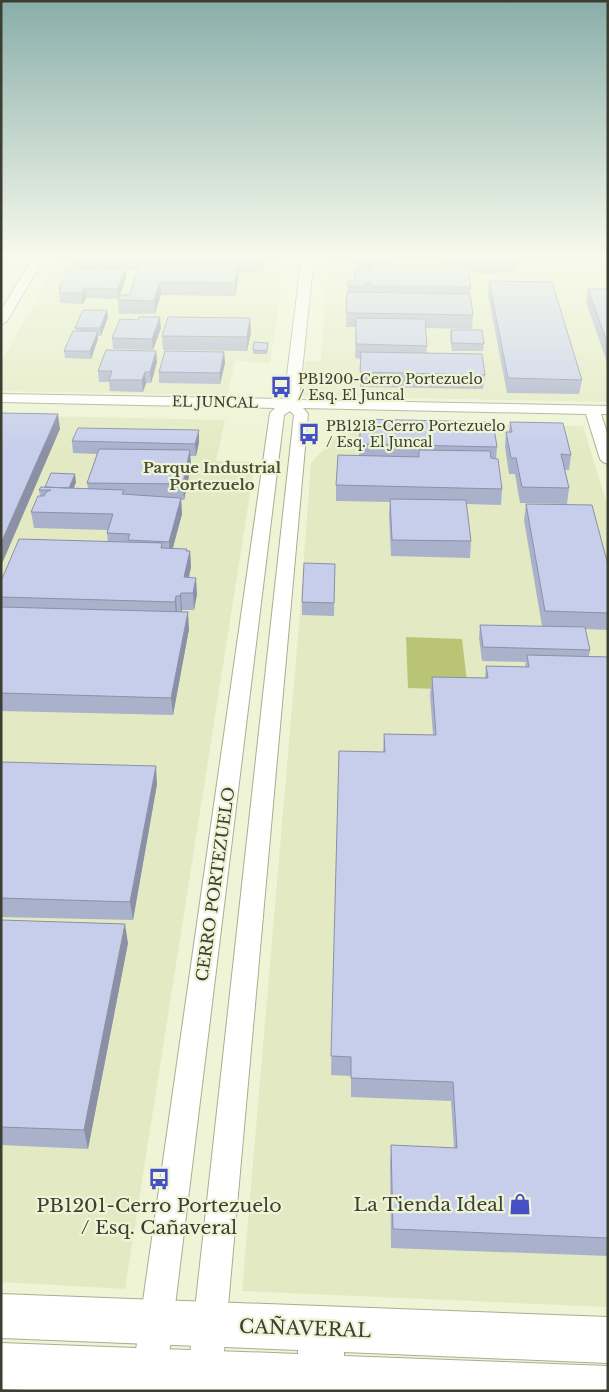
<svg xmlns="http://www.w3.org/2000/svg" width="609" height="1392" font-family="'Libre Baskerville',serif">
<rect width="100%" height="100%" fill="#eef4d5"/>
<path fill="#e3eac3" d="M61,255h225l-16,108 -35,-2 -8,34 -226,-4v-29z
M328,255h280v147l-307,-6 4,-35h16z
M1,415l224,5 -9,41 39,1 -130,827 -124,-7z
M351,421l232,5 25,82v799l-366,-16 57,-666 12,-162z"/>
<path fill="#b9c575" d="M406,637l56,2 6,51 -60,-2z"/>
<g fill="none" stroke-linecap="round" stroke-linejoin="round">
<g stroke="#a8ae90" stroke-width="2">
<path id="street" d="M35,255h11l-39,66 -6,4v-15z
M302,255h12l-15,145 309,6v8h-7l7,22v28l-5,-2 -3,-3 -14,-45 -283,-6 5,6 -86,959 -5,12 -12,5 -12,-5 -5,-12 106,-958 -4,-4 -6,4 -117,956 -5,12 -12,5 -12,-5 -5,-12 137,-958 5,-5 -274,-6v-8l283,5z"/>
</g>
<g stroke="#a8ae90" stroke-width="2">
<path id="secondary" d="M1,1294l607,23v46l-264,-11v4l264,10v25h-559l-48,-2v-46l297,11v-4l-297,-12z"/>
</g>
<use href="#street" fill="#fff" fill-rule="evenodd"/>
<use href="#secondary" fill="#fff" fill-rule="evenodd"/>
</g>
<path fill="#aab1cb" d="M1,255h12l-4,5h-5l-1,-3h-2z
M77,255h89v2l-2,5h8l2,-7h90l-1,2v9l-1,6h-23v4l-4,20 -74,-1 -6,19h-36l-1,-14 11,-5 9,-25h-12v9l-8,20 -32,-1 -3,6 -23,-1 -1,-15 16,-20v-9z
M356,255h37l-1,10 54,1v-10l71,7 -1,10 -17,-1v2h-23v-2h-8l3,15 -1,11 3,17 -1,14 -47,-1 2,18 -1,7 59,22 -2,14 -123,-2 1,-28 -6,-1 1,-31h-10l2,-46h7z
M559,255h49v2l-18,1 -1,-2h-17l-1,2h-11z
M489,281l93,99 -3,14 -72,-1 -19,-99z
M588,289h20v76l-22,-63z
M108,317l-7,19h-3v3l-7,20 -26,-1 -1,-7 12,-20 -1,-3z
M250,318l1,14 -4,19 -84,-1 -1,-14z
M161,328l-8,22 -40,-1 -1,-11z
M451,330l33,14 -1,7h-31l-2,-14z
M268,343l-1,11h-14v-4z
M156,351l1,11 -6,21h-5l-3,9 -33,-1 -1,-9h-10l-1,-11z
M224,352l1,11 -5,21 -61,-1v-11z
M360,419l137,28 -1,12 6,30 -1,16 -35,-1 5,37 -1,17 -79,-2 -2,-41 1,-13 -54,-1v-16l23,-30z
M510,422l61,33 -2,15h-4l4,18 -2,16 -47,-1 -5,-29h-6l-4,-27 1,-15h3z
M72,441l127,1 -3,14h-6l1,10 -7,34h-3l1,14 -9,34 17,3 1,16 -2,10 8,17 -3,16h-12v2l7,17 -16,86 -172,-4v-114l107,-55 -1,-9v-3l-73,-2 -3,-16 9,-16 -1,-6 6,-3 31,-5 -2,6 14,1 -1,-6 10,-29 -24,-1z
M526,504l82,61v65l-23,-1 5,21 -1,6 19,1v599l-217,-8 -1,-84 1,-19 63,3 -3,-47 -100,-4v-21l-20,-1 8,-324 44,1 1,-18 49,1 -3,-40 2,-18 53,1 1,-12 39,1 1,-5 -44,-1 -3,-23 1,-13 62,1 -18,-106z
M335,564l-1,52 -32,-1v-13z
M1,762l156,22 -24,136 -132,-3z
M1,920l127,23 -40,206 -87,-4z"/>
<path fill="#8b90a5" d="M9,255h4l-4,5z
M163,255h3v2l-5,13v-10z
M263,256v10l-1,6v-10z
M239,263v13l-4,20v-13z
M126,269v10l-8,20 -1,-10z
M160,282l1,13 -6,19 -1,-13z
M85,288l1,10 -3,6 -1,-11z
M107,310l1,7 -7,19 -1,-8z
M160,317l1,11 -8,22 -1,-11z
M250,318l1,14 -4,19v-14z
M98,331v8l-7,20 -1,-8z
M156,351l1,11 -6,21 -1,-11z
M224,352l1,11 -5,21v-11z
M145,372l1,11 -3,9 -1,-12z
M58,414l2,15 -59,137v-23z
M199,430v12l-3,14 -1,-12z
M190,450l1,16 -7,34 -1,-16z
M75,474l1,8 -8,21 -2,-8z
M181,498l1,16 -12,44 -1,-16z
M187,549v14l3,-12 1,16 -6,27 -1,-17z
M196,578l1,16 -3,16 -1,-17z
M181,593l1,17 -1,3 -1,-17z
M176,596l1,17 -1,6 -1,-17z
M188,612l1,17 -16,86 -2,-17z
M156,766l1,18 -24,136 -3,-18z
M125,924l3,19 -40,206 -4,-19z"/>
<path fill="#c6ceec" stroke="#8b90a5" d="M77,255h86l-2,5 -86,-1z
M174,255h18l71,1 -1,6 -90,-1z
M356,255h28v4h-28z
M446,256l70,1 1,6h-18l1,1h-23v-2h-30z
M141,262l98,1 -4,20 -75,-1 -6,19 -36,-1 2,-5h9z
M370,265l97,1 4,21 -101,-1v-4h-4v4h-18v-5h7v-11h16z
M69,268l57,1 -9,20 -32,-1 -3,5h-23l2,-5h-2z
M489,281l63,1 30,98 -74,-2z
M588,289h20v56z
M347,292l123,2 3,21 -127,-2z
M83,310h24l-7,18h-25z
M139,317h21l-8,22 -40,-1 8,-19 18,1z
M168,317l82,1 -3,19 -85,-1z
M356,318l69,1 2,27 -71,-2z
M451,330h31l2,14 -32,-1z
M73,331h25l-8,20h-26z
M254,342l14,1 -1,8 -14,-1z
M106,350l50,1 -6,21h-5l-3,8h-33l3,-9h-14z
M165,351l59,1 -4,21 -61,-1z
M361,352l121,2 3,21 -125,-3z
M1,413l57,1 -57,129z
M360,419l133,3 4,25 -137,-3z
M510,422l53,1 8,32 -10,-1 8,34 -47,-1 -6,-29h-5l-5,-26h6z
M78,428l121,2 -4,14 -123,-3z
M99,449l91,1 -7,34 -96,-1z
M419,450l71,1 1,7 7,1 4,30 -166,-4 2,-30 81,2z
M51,473l24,1 -6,14 -24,-1z
M41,487l83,3 -2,4 59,4 -12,44 -41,-2 2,-6 -23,-1 6,-19 -82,-2 7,-16h6l2,-4 5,-2h-12z
M390,499l76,1 5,41 -79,-1z
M526,504l66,1 16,60v48l-63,-2z
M19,539l143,4 -1,5 26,1 -1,2h4l-6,26 12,1 -3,15h-12l-1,3h-4l-1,6 -174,-5v-16z
M304,563l31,1 -1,39 -32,-1z
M1,607l187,5 -17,86 -170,-5z
M480,625l105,2 5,23 -107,-3z
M527,655l81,2v581l-215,-9 -2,-84 66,3 -4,-66 -102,-4v-21l-20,-1 8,-305 46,1 -1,-18 52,1 -4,-58 56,1 -2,-12 43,1z
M1,762l155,4 -26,136 -129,-4z
M1,920l124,4 -41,206 -83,-3z"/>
<linearGradient id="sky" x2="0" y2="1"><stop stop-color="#89aeaa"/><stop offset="0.57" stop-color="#f7faec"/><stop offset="1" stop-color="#f7faec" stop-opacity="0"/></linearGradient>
<rect width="609" height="450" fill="url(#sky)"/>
<defs>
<g id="bus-bare" transform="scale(1.725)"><path d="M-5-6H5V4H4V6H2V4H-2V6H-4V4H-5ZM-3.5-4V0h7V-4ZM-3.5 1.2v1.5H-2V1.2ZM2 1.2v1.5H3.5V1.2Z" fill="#4550c5" stroke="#eef4d5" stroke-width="2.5" paint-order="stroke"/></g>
<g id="shop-bare" transform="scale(1.725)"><path d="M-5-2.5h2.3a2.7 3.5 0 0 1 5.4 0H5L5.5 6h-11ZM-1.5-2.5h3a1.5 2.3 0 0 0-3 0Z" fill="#4550c5" stroke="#eef4d5" stroke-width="2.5" paint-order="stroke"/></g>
</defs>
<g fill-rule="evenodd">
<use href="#bus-bare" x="281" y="387"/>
<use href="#bus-bare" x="309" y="434"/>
<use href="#bus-bare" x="159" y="1179"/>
<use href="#shop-bare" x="520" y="1204"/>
</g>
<g text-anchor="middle" stroke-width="4.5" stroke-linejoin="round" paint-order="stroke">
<g font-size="14" fill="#3b3e31" stroke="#eef4d5" text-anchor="start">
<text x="298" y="384">PB1200-Cerro Portezuelo<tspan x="298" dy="16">/ Esq. El Juncal</tspan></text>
<text x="326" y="431">PB1213-Cerro Portezuelo<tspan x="326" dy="16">/ Esq. El Juncal</tspan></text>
</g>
<g font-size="14" fill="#3b3e31" stroke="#eef4d5">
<text transform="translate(215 402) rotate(1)" y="5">EL JUNCAL</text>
</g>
<g font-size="15" font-weight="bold" fill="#4c5036" stroke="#eef4d5">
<text x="212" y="473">Parque Industrial<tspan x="212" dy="17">Portezuelo</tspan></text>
</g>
<g font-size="16" fill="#3b3e31" stroke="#eef4d5">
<text transform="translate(215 884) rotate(-82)" y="6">CERRO PORTEZUELO</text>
</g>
<g font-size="19" fill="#3b3e31" stroke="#eef4d5" text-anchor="end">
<text x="504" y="1211">La Tienda Ideal</text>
<text x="159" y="1212" text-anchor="middle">PB1201-Cerro Portezuelo<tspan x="159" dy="22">/ Esq. Cañaveral</tspan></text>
</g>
<g font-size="19" fill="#3b3e31" stroke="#eef4d5">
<text transform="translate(305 1328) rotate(2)" y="7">CAÑAVERAL</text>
</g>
</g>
<rect width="609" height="1392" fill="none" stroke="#3b3e31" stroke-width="5"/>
</svg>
